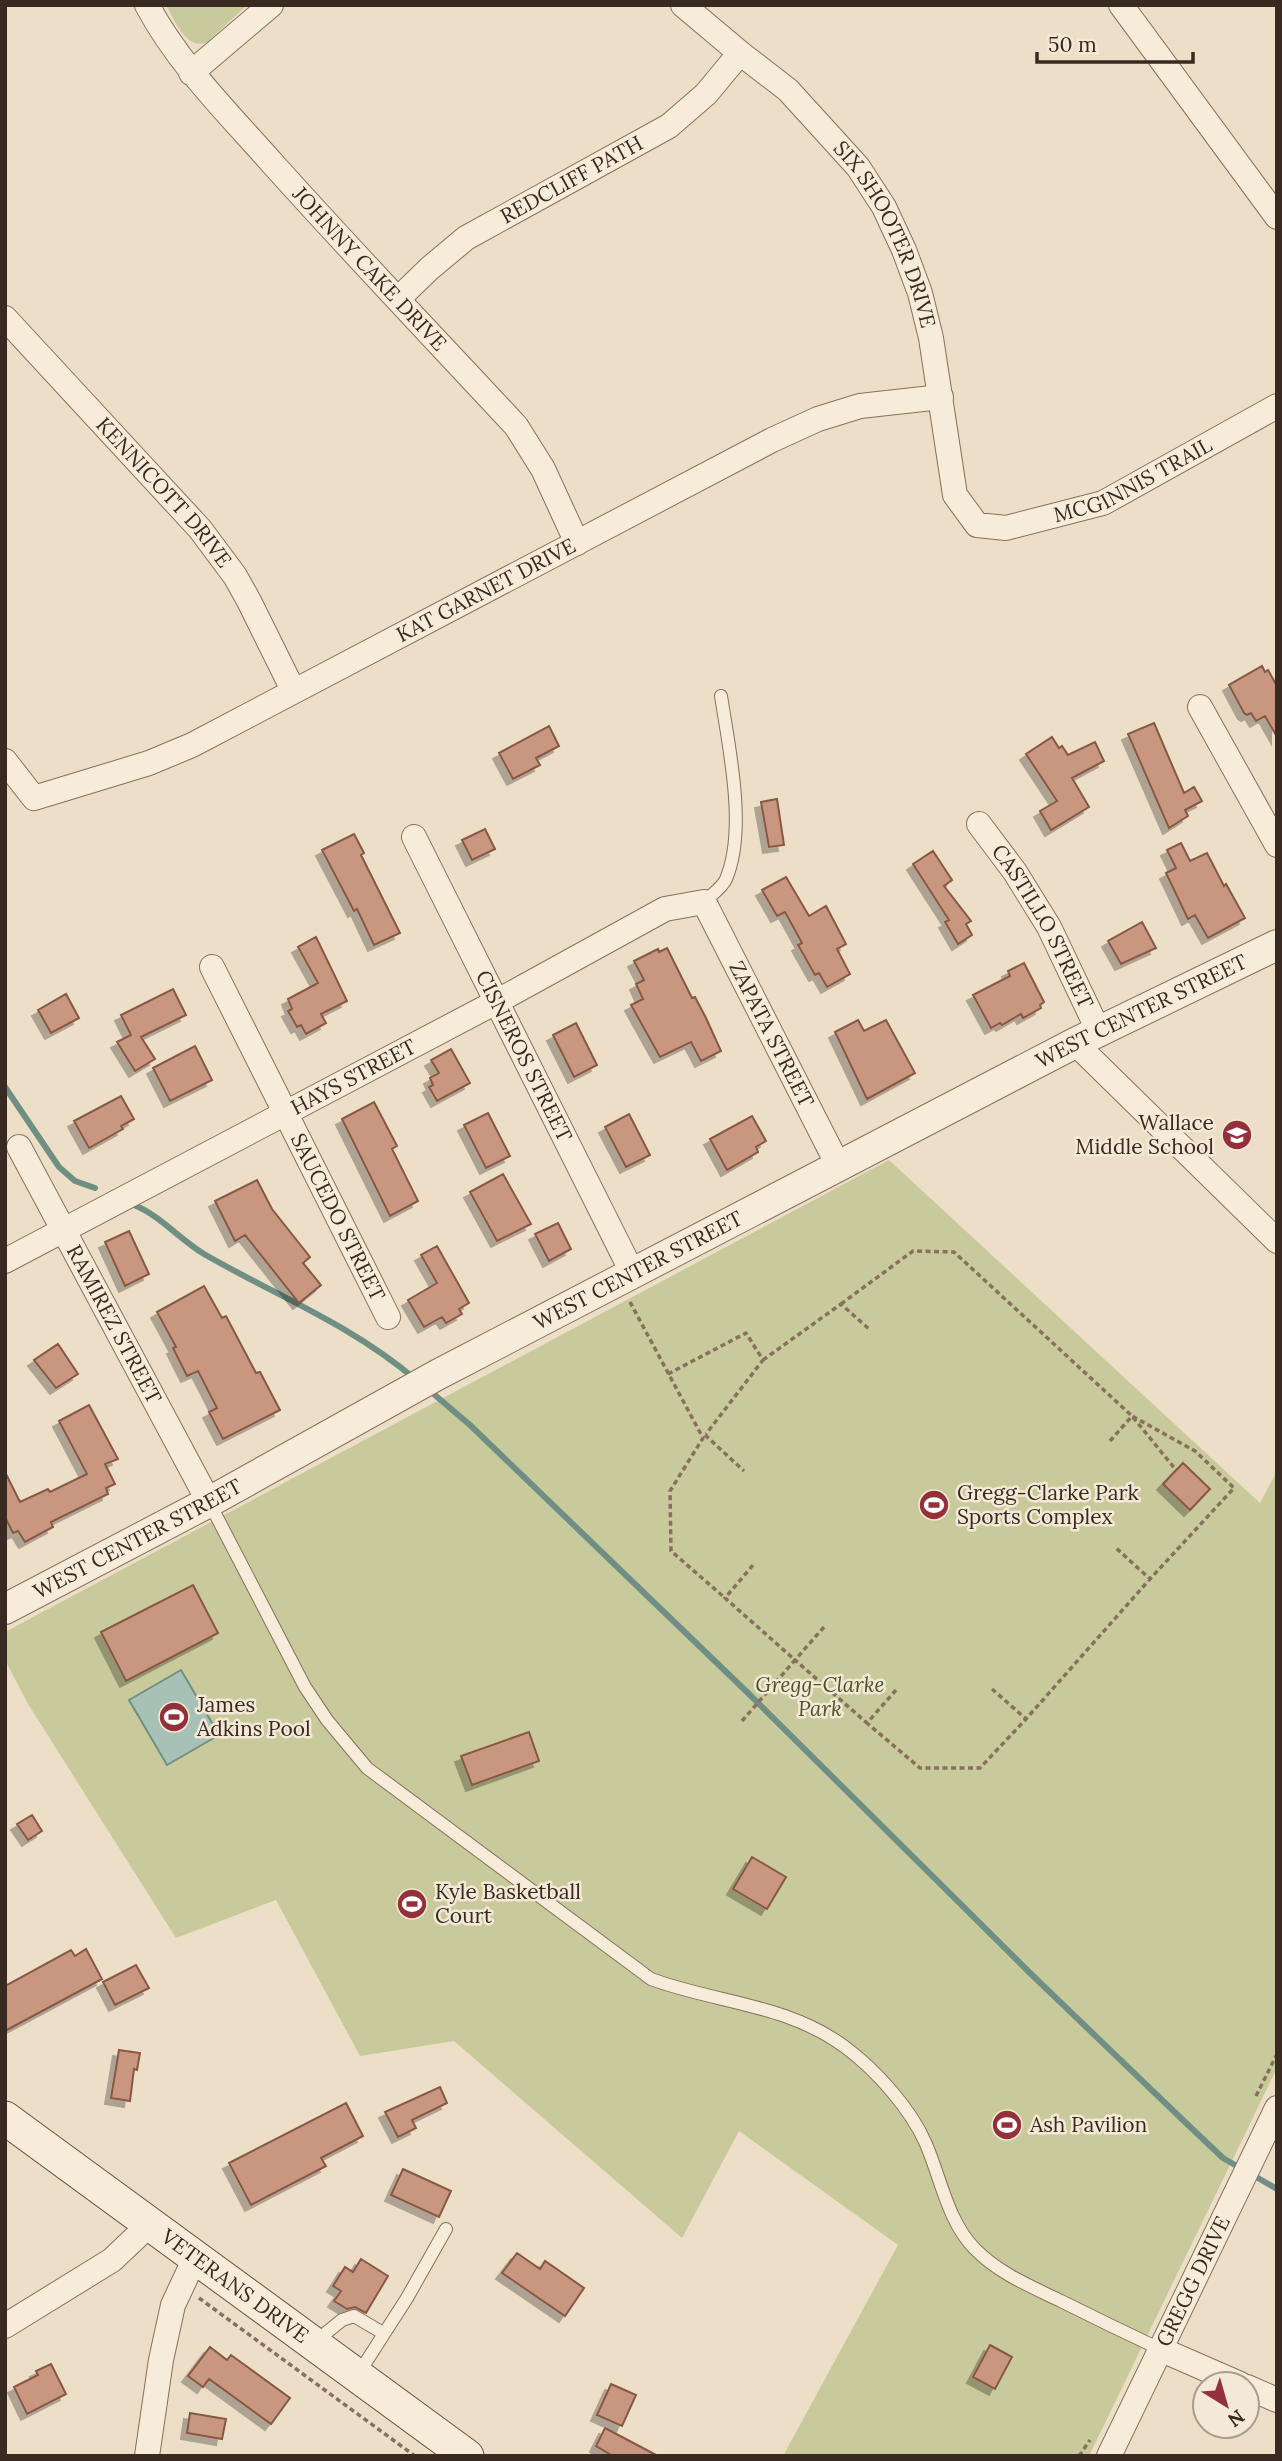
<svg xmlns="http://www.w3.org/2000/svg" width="1282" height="2461" font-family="Lora,serif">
<defs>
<filter id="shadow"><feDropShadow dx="-6" dy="6" stdDeviation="0" flood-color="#0004"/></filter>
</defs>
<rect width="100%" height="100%" fill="#eddec7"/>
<path fill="#c9ca9b" d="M166,5h81l-41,38c-21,6 -31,-23 -40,-38z
M889,1160l371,343 17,-32v597l-188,388h-306l115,-211 -159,-114 -57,107 -228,-197 -94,15 -84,-156 -100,38 -148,-234 -23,-44v-28z"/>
<path fill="#a8c1b7" stroke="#6f8f84" stroke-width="2" d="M181,1670l38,65 -52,30 -38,-65z"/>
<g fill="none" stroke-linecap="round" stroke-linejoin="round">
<path stroke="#6f8f84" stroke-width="6" d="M5,1087l54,80 16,14 20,7
M134,1205c27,11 45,34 70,49 71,41 148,71 211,125
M429,1390l41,35 278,268 281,279 157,151 37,35 19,11
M1251,2174l26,15"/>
</g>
<path fill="#c9977f" stroke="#865844" stroke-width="2" filter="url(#shadow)" d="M1262,666l3,6 3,-2 9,16v51l-12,-21 -9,5 -5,-8 -4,2 -3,-2 -15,-28z
M1154,723l30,70 10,-6 8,14 -17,9 3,6 -19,12 -41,-94z
M549,726l10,20 -23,12 4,7 -27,14 -14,-26z
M1052,737l7,11 3,-2 6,9 27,-13 9,19 -32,17 17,29 -38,23 -11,-19 17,-10 -31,-47z
M777,799l7,46 -15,2 -8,-45z
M485,829l10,20 -23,11 -10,-20z
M354,834l10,19 -3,2 39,78 -26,12 -17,-36 -3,2 -32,-61z
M1181,843l9,18 17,-8 17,33 2,-2 19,34 -37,20 -13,-23 -7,4 -22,-46 10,-5 -9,-18z
M933,851l19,29 -8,6 27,35 -5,3 6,11 -14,9 -13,-22 4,-2 -36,-56z
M786,877l23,39 17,-10 20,38 -9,5 13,25 -23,13 -8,-14 -4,2 -17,-30 4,-2 -17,-31 -8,4 -15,-26z
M1142,922l14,26 -35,16 -13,-23z
M316,937l31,64 -26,13 5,9 -20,11 -5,-9 -4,2 -9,-16 4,-2 -4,-10 30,-16 -20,-36z
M667,948l25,50 3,-1 11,21 15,33 -20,10 -10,-19 -31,15 -29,-52 12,-6 -7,-15 8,-4 -10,-19 24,-12 1,3z
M1024,963l20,39 -4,3 1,3 -18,10 -2,-4 -19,11 -2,-2 -9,5 -18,-33 37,-19 -2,-5z
M173,989l13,26 -45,22 14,22 -20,12 -18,-29 14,-7 -10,-20z
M66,994l13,24 -28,15 -13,-23z
M858,1020l6,11 22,-11 29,53 -48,26 -32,-67z
M576,1023l21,42 -23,12 -21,-42z
M195,1046l17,34 -42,21 -17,-33z
M451,1049l19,34 -33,18 -8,-14 4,-2 -3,-7 9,-5 -8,-13z
M121,1096l13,23 -13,7 2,3 -34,19 -15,-27z
M374,1102l23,44 -5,3 26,52 -28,15 -48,-97z
M488,1113l22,43 -24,12 -22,-43z
M629,1114l21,41 -24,12 -21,-40z
M752,1116l14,25 -10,6 2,5 -31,18 -17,-31z
M503,1174l28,50 -34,17 -27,-49z
M257,1180l15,29 38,48 -7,6 18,22 -22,18 -54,-68 -10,6 -20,-40z
M558,1223l13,26 -22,12 -14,-27z
M129,1231l20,43 -24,12 -20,-44z
M437,1246l32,57 -10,6 3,5 -16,9 -4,-6 -18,10 -16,-27 29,-17 -16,-28z
M204,1286l18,32 4,-2 30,57 4,-1 20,38 -57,29 -14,-27 8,-4 -19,-37 -11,5 -14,-28 3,-1 -19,-35z
M58,1344l20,30 -22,14 -22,-28z
M89,1405l29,54 -13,5 10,20 -9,4 2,6 -57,28 2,5 -28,15 -7,-11 -5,2 -8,-16v-45l15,30 28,-13 2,3 37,-18 -28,-53z
M1183,1463l27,26 -20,21 -27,-26z
M193,1585l25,48 -92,48 -25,-49z
M529,1732l10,29 -67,24 -11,-29z
M32,1815l10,16 -14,9 -11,-16z
M752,1857l34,20 -19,32 -34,-20z
M86,1949l16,30 -97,52v-45l66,-36 4,6z
M136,1965l13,23 -34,17 -12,-23z
M119,2050l21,3 -3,17 -3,-1 -4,32 -19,-3z
M440,2087l7,16 -35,17 4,8 -18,9 -13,-25z
M346,2103l17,33 -42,22 5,8 -75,39 -22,-42z
M403,2169l48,22 -12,26 -48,-22z
M517,2253l23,16 5,-8 39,27 -19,28 -63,-43z
M361,2259l27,17 -22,37 -11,-6 -8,2 -13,-8 7,-10 -8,-5 12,-19 8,5z
M990,2345l22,12 -17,32 -22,-12z
M210,2347l17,13 4,-5 59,43 -19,26 -62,-45 -6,8 -15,-11z
M51,2364l15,30 -39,20 -13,-27 24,-12 -2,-4z
M611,2384l25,11 -14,31 -25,-11z
M190,2413l36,6 -4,20 -35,-6z
M605,2428l53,28h-45l-17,-10z"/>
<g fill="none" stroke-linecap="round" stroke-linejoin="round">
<g stroke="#87705d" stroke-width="14">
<path id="service" d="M704,902c7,-7 19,-15 22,-23 21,-49 3,-131 -5,-183
M209,1502l96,185 22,33 40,48 284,211c65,24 136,25 194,68 31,23 66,62 81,97 15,35 22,78 49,105 23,24 57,38 86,52 34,17 67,33 101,49
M316,2341l26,-21 12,-4 29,17
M357,2376l50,-78 39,-69"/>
</g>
<g stroke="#87705d" stroke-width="26">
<g id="minor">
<path id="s1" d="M147,5c32,60 81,108 126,159 79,88 162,175 243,262l27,43 34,74"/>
<path id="s2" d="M683,5l57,48 48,37 70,77 26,40 20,43 16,43 11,45 24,157 22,30 29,3 97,-25 174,-97"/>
<path d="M1121,5l156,212"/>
<path d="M191,73l80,-68"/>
<path id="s3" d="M398,299l32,-31 36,-30 203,-112 37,-32 34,-41"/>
<path id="s4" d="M5,318l195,211 35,47 14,25 44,89"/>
<path d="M1200,707l77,138"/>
<path id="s5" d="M5,761l29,37 115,-35 43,-18 580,-305 46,-21 42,-13 81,-9"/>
<path id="s6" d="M979,824l36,48 34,55 50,105"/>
<path id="s7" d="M414,837l219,437"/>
<path id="s8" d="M212,967l176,350"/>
<path d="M1075,1043l202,198"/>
<path id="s9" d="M19,1147l190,355"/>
<path id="s10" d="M5,1261l491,-259 169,-93 39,-7 135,265"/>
<path d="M5,2326l107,-66 38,-36"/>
<path d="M1162,2350l78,34"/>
<path d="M1247,2387l30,13"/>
<path d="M147,2456l14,-96 12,-55 22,-47"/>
<path id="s11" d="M1109,2456l168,-348"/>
</g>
</g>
<g stroke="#87705d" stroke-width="32">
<g id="tertiary">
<path id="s12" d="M5,1609l204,-107 228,-127 638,-332 202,-98"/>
</g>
</g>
<g stroke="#695140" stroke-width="35">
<g id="secondary">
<path id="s13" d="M5,2118l462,338"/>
</g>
</g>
<path stroke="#87705d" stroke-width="3.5" stroke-dasharray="5 3.5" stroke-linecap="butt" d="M630,1302l73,136 -33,53 1,60 54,47
M841,1304l72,-53 41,1 178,164 44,54
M763,1360l78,-56 28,25
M668,1374l78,-41 17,27 -57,74
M705,1435l39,36
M1110,1441l22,-25 63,35 39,37 -84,91 -34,-31
M824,1627l-29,33 72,63
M992,1689l34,30 124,-140
M896,1690l-29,33 53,45h60l46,-49
M742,1721l53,-61 -70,-62 28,-33
M1256,2096l21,-42
M199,2298l216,158
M1079,2456l11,-16"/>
<use href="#service" stroke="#f7ecda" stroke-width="12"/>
<use href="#minor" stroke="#f7ecda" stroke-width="24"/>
<use href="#tertiary" stroke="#f7ecda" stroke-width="30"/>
<use href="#secondary" stroke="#f7ecda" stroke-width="33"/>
</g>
<defs>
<g id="school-disc" transform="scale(1.575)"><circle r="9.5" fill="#94303a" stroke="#f4e9d6"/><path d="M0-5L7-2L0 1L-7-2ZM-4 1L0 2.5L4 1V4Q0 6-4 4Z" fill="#fff"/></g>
<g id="stadium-disc" transform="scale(1.575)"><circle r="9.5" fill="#94303a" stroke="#f4e9d6"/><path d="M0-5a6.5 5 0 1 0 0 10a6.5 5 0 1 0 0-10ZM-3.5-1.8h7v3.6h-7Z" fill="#fff"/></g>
</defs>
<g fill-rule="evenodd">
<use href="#school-disc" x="1237" y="1135"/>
<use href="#stadium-disc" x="934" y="1505"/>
<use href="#stadium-disc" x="174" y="1717"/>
<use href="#stadium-disc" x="412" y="1904"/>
<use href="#stadium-disc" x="1007" y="2125"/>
</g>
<g text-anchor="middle" stroke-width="5" stroke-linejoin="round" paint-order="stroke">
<g font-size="21" fill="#382a20" stroke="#f4e9d6">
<text dy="7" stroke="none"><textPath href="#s3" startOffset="212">REDCLIFF PATH</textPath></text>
<text dy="7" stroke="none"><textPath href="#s2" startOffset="312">SIX SHOOTER DRIVE</textPath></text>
<text dy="7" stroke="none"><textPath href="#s1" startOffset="346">JOHNNY CAKE DRIVE</textPath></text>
<text dy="7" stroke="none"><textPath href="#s2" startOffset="788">MCGINNIS TRAIL</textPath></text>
<text dy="7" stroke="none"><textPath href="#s4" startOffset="236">KENNICOTT DRIVE</textPath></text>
<text dy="7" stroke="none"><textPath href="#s5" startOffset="546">KAT GARNET DRIVE</textPath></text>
<text dy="7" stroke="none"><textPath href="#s6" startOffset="121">CASTILLO STREET</textPath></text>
<text dy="7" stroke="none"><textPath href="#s12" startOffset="1284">WEST CENTER STREET</textPath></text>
<text dy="7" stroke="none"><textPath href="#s10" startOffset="936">ZAPATA STREET</textPath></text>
<text dy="7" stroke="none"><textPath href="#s7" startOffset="245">CISNEROS STREET</textPath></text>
<text dy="7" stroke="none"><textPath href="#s10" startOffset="394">HAYS STREET</textPath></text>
<text dy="7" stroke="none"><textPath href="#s8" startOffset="280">SAUCEDO STREET</textPath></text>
<text dy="7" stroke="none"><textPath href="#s12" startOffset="718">WEST CENTER STREET</textPath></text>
<text dy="7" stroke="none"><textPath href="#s9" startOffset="201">RAMIREZ STREET</textPath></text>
<text dy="7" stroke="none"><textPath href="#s12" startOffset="150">WEST CENTER STREET</textPath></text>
<text dy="7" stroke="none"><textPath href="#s11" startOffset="194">GREGG DRIVE</textPath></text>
<text dy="7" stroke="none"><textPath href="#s13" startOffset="285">VETERANS DRIVE</textPath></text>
</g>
<g font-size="21" fill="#382a20" stroke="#f4e9d6" text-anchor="start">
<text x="1214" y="1130" text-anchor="end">Wallace<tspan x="1214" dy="24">Middle School</tspan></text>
<text x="957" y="1500">Gregg-Clarke Park<tspan x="957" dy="24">Sports Complex</tspan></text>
<text x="197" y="1712">James<tspan x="197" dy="24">Adkins Pool</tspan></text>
<text x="435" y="1899">Kyle Basketball<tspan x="435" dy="24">Court</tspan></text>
<text x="1030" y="2132">Ash Pavilion</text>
</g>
<g font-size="21" font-style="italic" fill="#4d5428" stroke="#f4e9d6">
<text x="820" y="1692">Gregg-Clarke<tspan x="820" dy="24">Park</tspan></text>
</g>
</g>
<rect width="1282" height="2461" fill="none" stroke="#382a20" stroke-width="14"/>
<g transform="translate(1226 2405) rotate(143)"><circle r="33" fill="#f4e9d6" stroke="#a99d8d" stroke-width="2"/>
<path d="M0-5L12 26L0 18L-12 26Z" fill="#94303a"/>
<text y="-10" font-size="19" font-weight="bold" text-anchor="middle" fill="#382a20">N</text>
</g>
<path d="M1037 52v10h156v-10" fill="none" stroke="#382a20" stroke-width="3.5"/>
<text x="1048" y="52" font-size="21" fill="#382a20" stroke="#f4e9d6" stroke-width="5" paint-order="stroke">50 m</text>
</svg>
